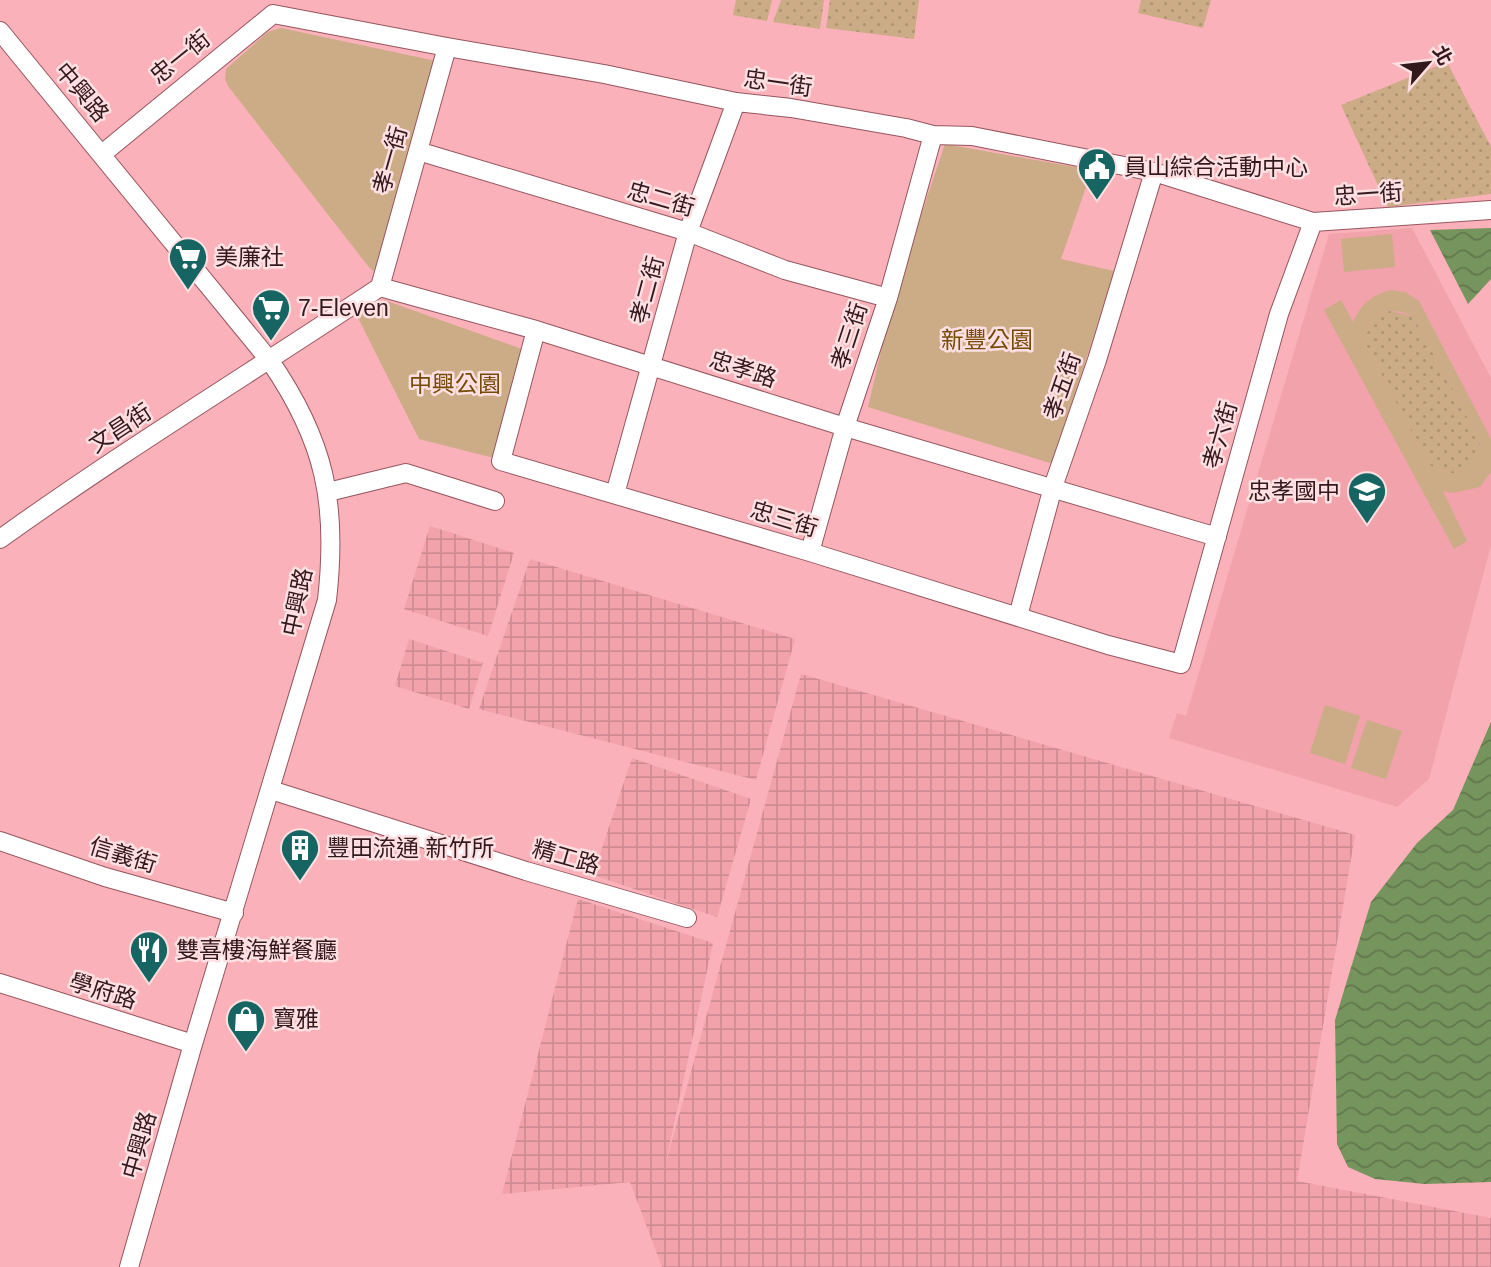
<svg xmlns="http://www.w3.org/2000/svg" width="1491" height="1267" font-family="Arial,'Noto Sans TC',sans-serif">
<defs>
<pattern id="industrial-grid" width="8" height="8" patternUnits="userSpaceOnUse" patternTransform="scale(1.75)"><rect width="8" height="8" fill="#f1a2ab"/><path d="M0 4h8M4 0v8" fill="none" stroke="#cf8b93"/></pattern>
<pattern id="grass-dots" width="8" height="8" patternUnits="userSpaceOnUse" patternTransform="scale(1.75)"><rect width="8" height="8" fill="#cbac86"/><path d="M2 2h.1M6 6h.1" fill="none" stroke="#af9373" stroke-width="1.8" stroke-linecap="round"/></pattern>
<pattern id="water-waves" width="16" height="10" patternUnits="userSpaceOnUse" patternTransform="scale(1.75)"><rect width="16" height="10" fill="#76945d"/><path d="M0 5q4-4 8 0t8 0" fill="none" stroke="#61784c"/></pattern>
</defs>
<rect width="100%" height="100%" fill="#fab1b9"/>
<path fill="#f1a2ab" d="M1412,228l79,150v167l-62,234 -32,28 -228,-69 8,-25 9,3 143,-482z"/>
<path fill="url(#industrial-grid)" d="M430,526l84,27 -26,83 -84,-27z
M530,559l265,80 -39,141 -277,-71z
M409,639l74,24 -14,46 -74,-23z
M801,674l554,161 -58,346 194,37v49h-829l-32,-85 -128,12 76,-295 135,44 -48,223z
M632,758l119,41 -34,118 -124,-42z"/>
<path fill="url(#grass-dots)" d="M736,0h36l-5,21 -34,-6z
M781,0h43l-4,29 -47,-7z
M830,0h89l-5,39 -88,-11z
M1141,0h70l-8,28 -65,-15z
M1447,62l44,85v47l-103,13 -47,-102z
M1390,311l23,5 67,125c-1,34 -25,39 -51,24l-63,-120c0,-13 3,-22 11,-32z"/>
<path fill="#cbac86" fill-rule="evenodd" d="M281,28l155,33 -59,209 -4,1 -5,-5 -140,-180 -3,-7 1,-10 42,-37z
M945,144l147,26 -31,89 53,12 -61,193 -185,-57 26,-112z
M1392,234l3,33 -51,5 -3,-33z
M1391,290l14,2 14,9 72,138v33l-11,15 -27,6 -10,-2 24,50 -13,8 -130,-239 17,-10 12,22c8,-18 19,-27 38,-32zM1390,311l12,1 11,4 67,125c-1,34 -25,39 -51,24l-63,-120c0,-13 3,-22 11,-32z
M384,300l138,49 -28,109 -75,-19 -61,-121 6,-8z
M1325,705l35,11 -15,48 -35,-11z
M1367,720l35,11 -16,48 -35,-11z"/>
<path fill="url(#water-waves)" d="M1491,228v51l-23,25 -38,-74z
M1491,722v460l-66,2 -50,-5 -27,-12 -11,-23 -2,-124 36,-118 46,-59 36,-33z"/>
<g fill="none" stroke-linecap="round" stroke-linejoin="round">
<g stroke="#97565f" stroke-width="20">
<path id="minor" d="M0,31l270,330c55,80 68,142 57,239l-134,444 -64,223
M418,151l270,81 97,38 103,28
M102,154l171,-140 174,33 157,27 132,28 55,6 115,20 27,7 39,1 137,27 45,9 159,50 178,-12
M380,287l67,-240
M536,330l-35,131 309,91 298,93 73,19 98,-350 34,-92
M328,492l78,-19 89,28
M615,494l73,-262 48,-130
M0,539c124,-89 254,-168 380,-252l156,43 309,97 372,110
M810,552l35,-125 43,-129 45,-163
M1018,616l35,-129 44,-127 57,-188
M271,790l255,81 161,47
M0,841l105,36 129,36
M0,983l193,61"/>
</g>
<use href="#minor" stroke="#fff" stroke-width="18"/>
</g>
<defs>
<g id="civic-pin" transform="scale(2.0125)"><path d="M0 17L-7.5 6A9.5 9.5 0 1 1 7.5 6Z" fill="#176562" stroke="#ffe0e2"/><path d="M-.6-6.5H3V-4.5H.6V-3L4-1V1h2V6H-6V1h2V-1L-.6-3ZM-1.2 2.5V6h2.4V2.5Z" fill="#fff"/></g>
<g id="supermarket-pin" transform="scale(2.0125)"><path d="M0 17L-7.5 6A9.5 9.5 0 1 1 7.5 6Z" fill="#176562" stroke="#ffe0e2"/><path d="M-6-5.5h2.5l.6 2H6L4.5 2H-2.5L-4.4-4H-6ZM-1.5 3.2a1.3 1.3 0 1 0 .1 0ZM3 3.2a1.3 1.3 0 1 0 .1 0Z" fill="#fff"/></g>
<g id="school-pin" transform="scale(2.0125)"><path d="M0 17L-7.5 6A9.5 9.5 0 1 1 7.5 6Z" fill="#176562" stroke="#ffe0e2"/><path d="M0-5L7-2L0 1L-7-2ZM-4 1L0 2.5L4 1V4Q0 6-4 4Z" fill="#fff"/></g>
<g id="building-pin" transform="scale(2.0125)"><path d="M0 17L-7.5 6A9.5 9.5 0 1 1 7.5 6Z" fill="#176562" stroke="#ffe0e2"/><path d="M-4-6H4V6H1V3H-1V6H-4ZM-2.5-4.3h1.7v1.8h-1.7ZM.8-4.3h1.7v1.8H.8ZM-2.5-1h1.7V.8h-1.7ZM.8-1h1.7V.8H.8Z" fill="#fff"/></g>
<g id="restaurant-pin" transform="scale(2.0125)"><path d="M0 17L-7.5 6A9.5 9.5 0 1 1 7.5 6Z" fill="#176562" stroke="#ffe0e2"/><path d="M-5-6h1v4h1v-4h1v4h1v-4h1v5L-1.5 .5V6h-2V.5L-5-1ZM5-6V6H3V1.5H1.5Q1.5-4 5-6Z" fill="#fff"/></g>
<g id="shop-pin" transform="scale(2.0125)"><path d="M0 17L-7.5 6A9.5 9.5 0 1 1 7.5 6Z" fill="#176562" stroke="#ffe0e2"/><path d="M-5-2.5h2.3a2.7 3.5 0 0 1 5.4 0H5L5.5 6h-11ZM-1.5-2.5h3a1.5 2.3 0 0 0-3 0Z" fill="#fff"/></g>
</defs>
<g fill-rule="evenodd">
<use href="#civic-pin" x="1097" y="167"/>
<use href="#supermarket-pin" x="188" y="257"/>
<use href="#supermarket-pin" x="271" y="308"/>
<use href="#school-pin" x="1367" y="491"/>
<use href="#building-pin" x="300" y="848"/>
<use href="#restaurant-pin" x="149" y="950"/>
<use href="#shop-pin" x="246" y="1019"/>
</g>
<g text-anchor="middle" stroke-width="5" stroke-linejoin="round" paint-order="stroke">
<g font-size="23" fill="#33181c" stroke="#ffe0e2">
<text transform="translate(180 57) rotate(-39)" y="8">忠一街</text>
<text transform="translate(778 83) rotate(8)" y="8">忠一街</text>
<text transform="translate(82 92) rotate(50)" y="8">中興路</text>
<text transform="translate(390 160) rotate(-74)" y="8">孝一街</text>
<text transform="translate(1368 194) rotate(-4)" y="8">忠一街</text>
<text transform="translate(661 199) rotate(16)" y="8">忠二街</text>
<text transform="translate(647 290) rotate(-75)" y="8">孝二街</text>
<text transform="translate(849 336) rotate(-72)" y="8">孝三街</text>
<text transform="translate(743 369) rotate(18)" y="8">忠孝路</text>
<text transform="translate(1062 386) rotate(-71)" y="8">孝五街</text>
<text transform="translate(120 428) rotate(-33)" y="8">文昌街</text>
<text transform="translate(1220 435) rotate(-74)" y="8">孝六街</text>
<text transform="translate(784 519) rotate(17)" y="8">忠三街</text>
<text transform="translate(297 602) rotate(-78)" y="8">中興路</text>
<text transform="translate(123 855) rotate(17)" y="8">信義街</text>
<text transform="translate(566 857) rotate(16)" y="8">精工路</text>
<text transform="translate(103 991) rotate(17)" y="8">學府路</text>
<text transform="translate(139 1145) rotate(-74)" y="8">中興路</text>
</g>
<g font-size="23" fill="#33181c" stroke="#ffe0e2" text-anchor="start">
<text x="1124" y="175">員山綜合活動中心</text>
<text x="215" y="265">美廉社</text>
<text x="298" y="316">7-Eleven</text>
<text x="1340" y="499" text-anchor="end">忠孝國中</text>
<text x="327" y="856">豐田流通 新竹所</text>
<text x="176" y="958">雙喜樓海鮮餐廳</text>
<text x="273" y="1027">寶雅</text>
</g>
<g font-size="23" fill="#754b07" stroke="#ffe0e2">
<text x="987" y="348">新豐公園</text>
<text x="455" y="392">中興公園</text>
</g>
</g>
<g transform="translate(1428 63) rotate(62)" stroke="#ffe0e2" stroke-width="5" paint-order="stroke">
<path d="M0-5L12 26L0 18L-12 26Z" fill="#33181c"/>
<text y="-10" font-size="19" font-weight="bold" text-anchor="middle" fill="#33181c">北</text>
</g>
</svg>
